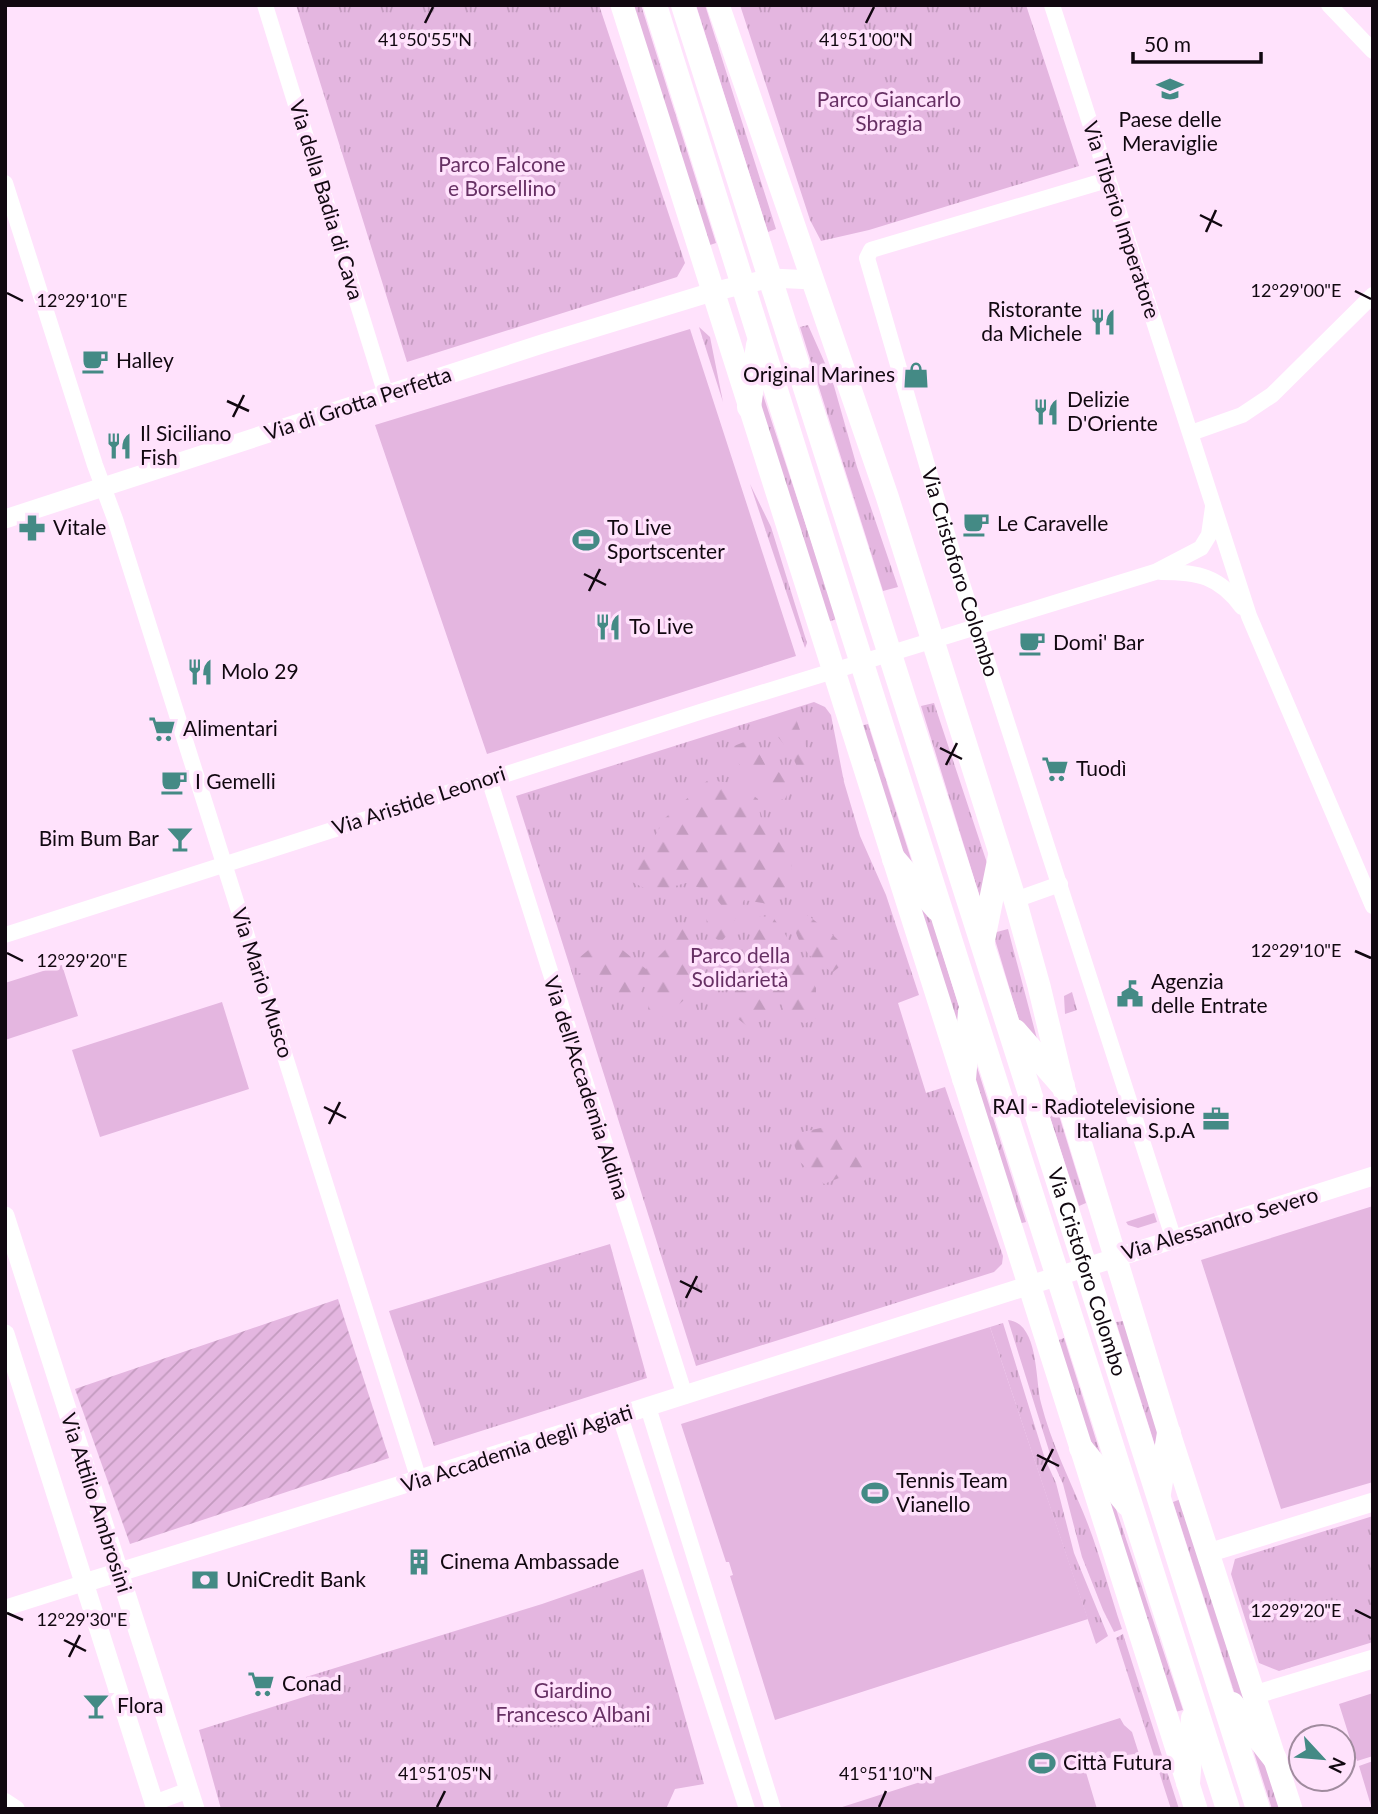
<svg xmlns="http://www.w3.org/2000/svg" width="1378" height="1814" font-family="Lato,sans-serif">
<defs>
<pattern id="grass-tufts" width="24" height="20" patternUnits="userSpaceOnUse" patternTransform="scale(1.75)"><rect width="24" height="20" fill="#e4b6e0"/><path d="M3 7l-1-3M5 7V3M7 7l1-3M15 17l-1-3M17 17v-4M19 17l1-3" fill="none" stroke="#c39bbf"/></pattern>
<pattern id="forest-firs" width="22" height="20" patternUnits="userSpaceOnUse" patternTransform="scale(1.75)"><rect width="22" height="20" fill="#e4b6e0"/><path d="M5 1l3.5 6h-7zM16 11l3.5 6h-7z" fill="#c39bbf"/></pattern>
<pattern id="garden-furrows" width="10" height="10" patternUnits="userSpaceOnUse" patternTransform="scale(1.75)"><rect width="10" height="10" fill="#e4b6e0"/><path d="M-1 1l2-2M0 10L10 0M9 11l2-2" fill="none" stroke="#c39bbf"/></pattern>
</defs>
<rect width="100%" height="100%" fill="#ffe2fc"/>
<path fill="url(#grass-tufts)" d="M296,5h303l86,258 -8,14 -270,85z
M631,5h10l75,238 -9,3z
M696,5h9l71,224 -8,3z
M740,5h286l53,161 -210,64 -48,11 -11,-21z
M808,325l24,54 25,88 41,120 -15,4 -83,-264z
M699,327l11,10 13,65z
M758,380l79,239 -10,3 -69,-218z
M750,484l21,43 36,116 -2,5z
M814,702l11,5 6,8 13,67 16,54 26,59 33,100 -21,8 28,90 19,-6 58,169 -1,8 -8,8 -298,94 -180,-570z
M934,703l53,160 -5,41 -61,-198z
M868,724l50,157 -15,-20 -43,-135z
M914,893l17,23 32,104 -1,25z
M1008,929l33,125 -20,-27 -28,-94z
M1072,992l5,18 -12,4 -1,-18z
M972,1051l54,171 -8,2 -47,-142z
M1053,1096l33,107 -7,3 -35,-107z
M1154,1213l3,9 -19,6 -10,-3 -2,-3z
M610,1244l37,134 -213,68 -45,-135z
M1008,1320c31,3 27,60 33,83 10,39 27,73 42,109 16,38 26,79 39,117l-8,3 -11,-22 -21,-53 -19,-73 -12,-27z
M1124,1321l36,113 -2,21 -42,-133z
M1003,1323l42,136 11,24 18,70 34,83 -12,8 -106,-317z
M1064,1338l40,127 -13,-12 -35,-112z
M1099,1481l15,22 69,207 -8,2z
M1181,1499l74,230 -17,-25 -65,-202z
M1373,1516v126l-94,29 -20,-8 -28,-89 4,-15z
M643,1569l61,215 -29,5 -9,20h-445l-22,-79 111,-35 -4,-18 236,-73z
M1123,1634l56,175h-8l-55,-171z
M1249,1737l16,24 15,48h-8z"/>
<path fill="url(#forest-firs)" d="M787,715l9,4 17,47 -8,6 -7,-3 -7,-16 -13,-16v-17z
M744,742l14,9 9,17 17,6 7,13 -6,12 -10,2 -10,-9 -8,-14 -11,-5 -14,-18 2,-9z
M708,780l30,4 20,15c3,23 2,29 24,39l10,25 -3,27 -21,14 -24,-4 -16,34 -7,8 -15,-10 1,-18 15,-8 -11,-14 -25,-9 -18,5 -26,-1 -12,-6 35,-63z
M802,913c9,3 12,8 20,13 16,14 23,15 21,38l-10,8c-20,-9 -39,-30 -39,-52z
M772,916l13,18 31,54v30l-10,5 -20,-3 -7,-25 -13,17 -19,14 -14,-11 2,-26 12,-14 -9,-12 6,-22 10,-4 4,-20z
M690,924c26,51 12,65 -32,96l-10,-11 3,-18 -8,-5 -7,16h-11l-18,-24 -28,-5 -5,-11 24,-20 17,2 31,25 24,-24 8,-15z
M830,1126l25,12 1,19 10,5 5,10 -10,13 -22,-7 -15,6 -24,-22 -6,-18 8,-12z"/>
<path fill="url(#garden-furrows)" d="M338,1299l51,159 -259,86 -55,-155z"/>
<path fill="#e4b6e0" d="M690,329l106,327 -309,98 -112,-329z
M62,965l16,51 -73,24v-57z
M222,1002l27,87 -149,48 -28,-87z
M1373,1206v276l-92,27 -80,-249z
M990,1327l98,292 -313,101 -45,-144 3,-1 -4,-13h-3l-45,-138z
M1373,1693v63l-16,5 -18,-57z
M1120,1718l4,7 8,7 7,22 -2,4 -3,-4 -26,4 -10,10 -13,1 12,40h-261z
M1373,1761v48h-1l-13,-43z"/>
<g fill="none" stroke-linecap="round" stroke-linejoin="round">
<g stroke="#fff" stroke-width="16">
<path d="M265,5l121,390"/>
<path d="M1052,5l197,611 124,290"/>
<path d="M1329,5l44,46"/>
<path id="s1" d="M1107,180l-236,70 -4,8 89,307 218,675"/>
<path d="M5,183l90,282 20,54 304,961"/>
<path d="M1191,433l51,-18 30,-20 101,-100"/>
<path d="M1161,572c37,0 58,4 81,35"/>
<path d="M489,779l196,617"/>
<path d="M1015,900l45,-16"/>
<path d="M5,935l698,-224 452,-139 46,-24 8,-13 4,-28"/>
<path d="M648,1407l125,402"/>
<path d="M620,1416l127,393"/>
<path d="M5,1608l79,-25"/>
<path d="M5,1801l12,8"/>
<path d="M154,1803l35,-13"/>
</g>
<path stroke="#fff" stroke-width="19" d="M5,519l540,-176 167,-51 59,-14 43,2
M5,1216l190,593
M5,1334l151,475
M1208,1553l165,-51
M84,1583l317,-98 972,-309
M1254,1695l119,-36"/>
<path stroke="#fff" stroke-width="23" d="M622,5l574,1804
M718,5l169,491 128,404 24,86 24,100 106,347 122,376"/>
<g stroke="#fff" stroke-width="24">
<path d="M655,5l196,624 377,1180"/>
<path id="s2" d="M683,5l575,1804"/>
<path d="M749,407l9,-62"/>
<path d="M894,859l43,50"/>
<path d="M983,940l17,-84"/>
<path d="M1015,1031l48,55"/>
<path d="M964,1079l6,-67"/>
<path d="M1081,1448l46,56"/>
<path d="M1159,1493l10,-60"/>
<path d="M1232,1704l43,55"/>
<path d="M1188,1783l5,-65"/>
</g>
</g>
<path fill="none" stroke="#110810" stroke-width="2.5" d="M425,23l8,-16M866,23l8,-16M1200,215l22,11M1206,232l10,-22M1355,291l16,8M7,293l16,8M227,401l22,10M233,417l11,-22M584,574l22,11M589,591l11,-22M940,748l22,11M946,765l11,-22M1355,951l16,7M7,953l16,8M324,1107l22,11M329,1124l11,-22M680,1281l22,11M686,1298l11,-22M1037,1455l22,11M1042,1471l11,-22M1355,1610l16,8M7,1613l16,7M64,1640l22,11M69,1657l11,-22M437,1807l8,-16M879,1807l7,-16"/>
<defs>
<g id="school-bare" transform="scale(2.1)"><path d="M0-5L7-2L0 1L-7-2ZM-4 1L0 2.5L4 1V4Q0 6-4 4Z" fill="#448a85" stroke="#ffe2fc" stroke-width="2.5" paint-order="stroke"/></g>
<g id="restaurant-bare" transform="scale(2.1)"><path d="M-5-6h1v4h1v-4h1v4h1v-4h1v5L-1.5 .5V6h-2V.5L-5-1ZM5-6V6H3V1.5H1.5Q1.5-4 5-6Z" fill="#448a85" stroke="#ffe2fc" stroke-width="2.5" paint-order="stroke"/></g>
<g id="cafe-bare" transform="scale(2.1)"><path d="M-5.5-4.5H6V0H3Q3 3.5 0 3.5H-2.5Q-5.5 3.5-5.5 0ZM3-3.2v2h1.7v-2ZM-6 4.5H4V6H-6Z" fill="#448a85" stroke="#ffe2fc" stroke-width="2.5" paint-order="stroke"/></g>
<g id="shop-bare" transform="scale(2.1)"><path d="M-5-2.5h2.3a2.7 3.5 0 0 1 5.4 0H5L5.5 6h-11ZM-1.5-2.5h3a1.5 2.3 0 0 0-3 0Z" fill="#448a85" stroke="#ffe2fc" stroke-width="2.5" paint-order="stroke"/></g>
<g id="pharmacy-bare" transform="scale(2.1)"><path d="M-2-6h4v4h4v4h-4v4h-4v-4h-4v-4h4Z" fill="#448a85" stroke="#ffe2fc" stroke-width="2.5" paint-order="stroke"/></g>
<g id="stadium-bare" transform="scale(2.1)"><path d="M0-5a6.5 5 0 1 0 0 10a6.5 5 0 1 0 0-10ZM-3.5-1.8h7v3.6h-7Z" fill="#448a85" stroke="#ffe2fc" stroke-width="2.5" paint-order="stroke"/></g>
<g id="supermarket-bare" transform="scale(2.1)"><path d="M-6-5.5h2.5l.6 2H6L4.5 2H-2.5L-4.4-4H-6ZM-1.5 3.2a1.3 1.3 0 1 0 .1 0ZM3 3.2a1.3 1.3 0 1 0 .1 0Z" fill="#448a85" stroke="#ffe2fc" stroke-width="2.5" paint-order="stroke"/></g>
<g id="bar-bare" transform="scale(2.1)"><path d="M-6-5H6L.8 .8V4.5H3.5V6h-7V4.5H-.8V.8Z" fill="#448a85" stroke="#ffe2fc" stroke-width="2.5" paint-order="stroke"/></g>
<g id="civic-bare" transform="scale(2.1)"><path d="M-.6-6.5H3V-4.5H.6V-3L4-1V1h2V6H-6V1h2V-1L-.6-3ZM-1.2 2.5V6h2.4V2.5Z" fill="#448a85" stroke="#ffe2fc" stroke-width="2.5" paint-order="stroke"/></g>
<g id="office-bare" transform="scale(2.1)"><path d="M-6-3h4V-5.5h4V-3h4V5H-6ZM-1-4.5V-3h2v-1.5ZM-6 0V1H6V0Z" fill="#448a85" stroke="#ffe2fc" stroke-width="2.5" paint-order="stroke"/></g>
<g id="building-bare" transform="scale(2.1)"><path d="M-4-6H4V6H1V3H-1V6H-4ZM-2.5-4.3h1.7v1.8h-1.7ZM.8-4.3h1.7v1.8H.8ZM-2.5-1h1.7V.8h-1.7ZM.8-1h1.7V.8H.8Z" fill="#448a85" stroke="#ffe2fc" stroke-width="2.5" paint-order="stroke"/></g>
<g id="bank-bare" transform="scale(2.1)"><path d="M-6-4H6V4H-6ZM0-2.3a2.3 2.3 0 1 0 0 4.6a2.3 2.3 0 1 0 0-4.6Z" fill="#448a85" stroke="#ffe2fc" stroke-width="2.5" paint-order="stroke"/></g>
</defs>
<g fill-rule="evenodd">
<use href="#school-bare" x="1170" y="89"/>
<use href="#restaurant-bare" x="1103" y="322"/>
<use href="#cafe-bare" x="95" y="361"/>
<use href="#shop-bare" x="916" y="375"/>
<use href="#restaurant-bare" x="1046" y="412"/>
<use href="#restaurant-bare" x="119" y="446"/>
<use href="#cafe-bare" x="976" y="524"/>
<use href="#pharmacy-bare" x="32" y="528"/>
<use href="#stadium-bare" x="586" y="540"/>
<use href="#restaurant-bare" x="608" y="627"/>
<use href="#cafe-bare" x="1032" y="643"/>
<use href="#restaurant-bare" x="200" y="672"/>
<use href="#supermarket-bare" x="162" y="729"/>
<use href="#supermarket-bare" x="1055" y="769"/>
<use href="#cafe-bare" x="174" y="782"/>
<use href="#bar-bare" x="180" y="839"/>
<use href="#civic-bare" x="1130" y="994"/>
<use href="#office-bare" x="1216" y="1119"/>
<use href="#stadium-bare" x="875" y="1493"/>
<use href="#building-bare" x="419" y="1562"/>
<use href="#bank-bare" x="205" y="1580"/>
<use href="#supermarket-bare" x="261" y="1684"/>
<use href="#bar-bare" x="96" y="1706"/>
<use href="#stadium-bare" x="1042" y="1763"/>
</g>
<g text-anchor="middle" stroke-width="7" stroke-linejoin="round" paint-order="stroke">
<g font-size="21" fill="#673064" stroke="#ffe2fc">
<text x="889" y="107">Parco Giancarlo<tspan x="889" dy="24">Sbragia</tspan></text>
<text x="502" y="172">Parco Falcone<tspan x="502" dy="24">e Borsellino</tspan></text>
<text x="740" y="963">Parco della<tspan x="740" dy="24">Solidarietà</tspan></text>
<text x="573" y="1698">Giardino<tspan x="573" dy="24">Francesco Albani</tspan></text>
</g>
<g font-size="21" fill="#110810" stroke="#ffe2fc" text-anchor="start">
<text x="1170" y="127" text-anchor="middle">Paese delle<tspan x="1170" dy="24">Meraviglie</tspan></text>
<text x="1082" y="317" text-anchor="end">Ristorante<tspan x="1082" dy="24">da Michele</tspan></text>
<text x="116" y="368">Halley</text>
<text x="895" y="382" text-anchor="end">Original Marines</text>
<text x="1067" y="407">Delizie<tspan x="1067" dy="24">D'Oriente</tspan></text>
<text x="140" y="441">Il Siciliano<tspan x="140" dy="24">Fish</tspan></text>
<text x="997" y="531">Le Caravelle</text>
<text x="53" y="535">Vitale</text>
<text x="607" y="535">To Live<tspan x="607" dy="24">Sportscenter</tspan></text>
<text x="629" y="634">To Live</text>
<text x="1053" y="650">Domi' Bar</text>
<text x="221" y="679">Molo 29</text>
<text x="183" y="736">Alimentari</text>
<text x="1076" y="776">Tuodì</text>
<text x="195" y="789">I Gemelli</text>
<text x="159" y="846" text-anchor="end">Bim Bum Bar</text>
<text x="1151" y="989">Agenzia<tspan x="1151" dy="24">delle Entrate</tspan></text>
<text x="1195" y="1114" text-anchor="end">RAI - Radiotelevisione<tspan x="1195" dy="24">Italiana S.p.A</tspan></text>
<text x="896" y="1488">Tennis Team<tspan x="896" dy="24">Vianello</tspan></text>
<text x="440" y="1569">Cinema Ambassade</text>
<text x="226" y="1587">UniCredit Bank</text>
<text x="282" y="1691">Conad</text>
<text x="117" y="1713">Flora</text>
<text x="1063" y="1770">Città Futura</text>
</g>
<g font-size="21" fill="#110810" stroke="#ffe2fc">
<text transform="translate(326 200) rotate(73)" y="7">Via della Badia di Cava</text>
<text transform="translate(1121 220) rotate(72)" y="7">Via Tiberio Imperatore</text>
<text transform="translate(358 404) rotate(-18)" y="7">Via di Grotta Perfetta</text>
<text dy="7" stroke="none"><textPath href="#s1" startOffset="583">Via Cristoforo Colombo</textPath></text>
<text transform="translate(419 801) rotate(-18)" y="7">Via Aristide Leonori</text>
<text transform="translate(262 983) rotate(72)" y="7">Via Mario Musco</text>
<text transform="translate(586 1088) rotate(72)" y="7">Via dell'Accademia Aldina</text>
<text transform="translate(1220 1224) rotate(-17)" y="7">Via Alessandro Severo</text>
<text dy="7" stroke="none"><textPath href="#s2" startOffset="1330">Via Cristoforo Colombo</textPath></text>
<text transform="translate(517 1449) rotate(-18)" y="7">Via Accademia degli Agiati</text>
<text transform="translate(96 1503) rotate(72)" y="7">Via Attilio Ambrosini</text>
</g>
</g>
<g font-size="18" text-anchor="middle" fill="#110810" stroke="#ffe2fc" stroke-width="7" stroke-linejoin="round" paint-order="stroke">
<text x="425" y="46">41°50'55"N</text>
<text x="866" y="46">41°51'00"N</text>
<text x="1296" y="297">12°29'00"E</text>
<text x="82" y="307">12°29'10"E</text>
<text x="1296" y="957">12°29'10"E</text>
<text x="82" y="967">12°29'20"E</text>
<text x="1296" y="1617">12°29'20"E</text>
<text x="82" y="1626">12°29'30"E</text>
<text x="445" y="1780">41°51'05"N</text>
<text x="886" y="1780">41°51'10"N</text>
</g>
<rect width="1378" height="1814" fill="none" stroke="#110810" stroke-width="14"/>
<g transform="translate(1322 1758) rotate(116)"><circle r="33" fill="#ffe2fc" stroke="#a08b9e" stroke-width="2"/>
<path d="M0-5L12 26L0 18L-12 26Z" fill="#448a85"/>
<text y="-10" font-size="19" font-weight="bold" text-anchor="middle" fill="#110810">N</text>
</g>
<path d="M1133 52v10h128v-10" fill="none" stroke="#110810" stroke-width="3.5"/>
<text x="1144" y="52" font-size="21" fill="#110810" stroke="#ffe2fc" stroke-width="5" paint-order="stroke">50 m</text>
</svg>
